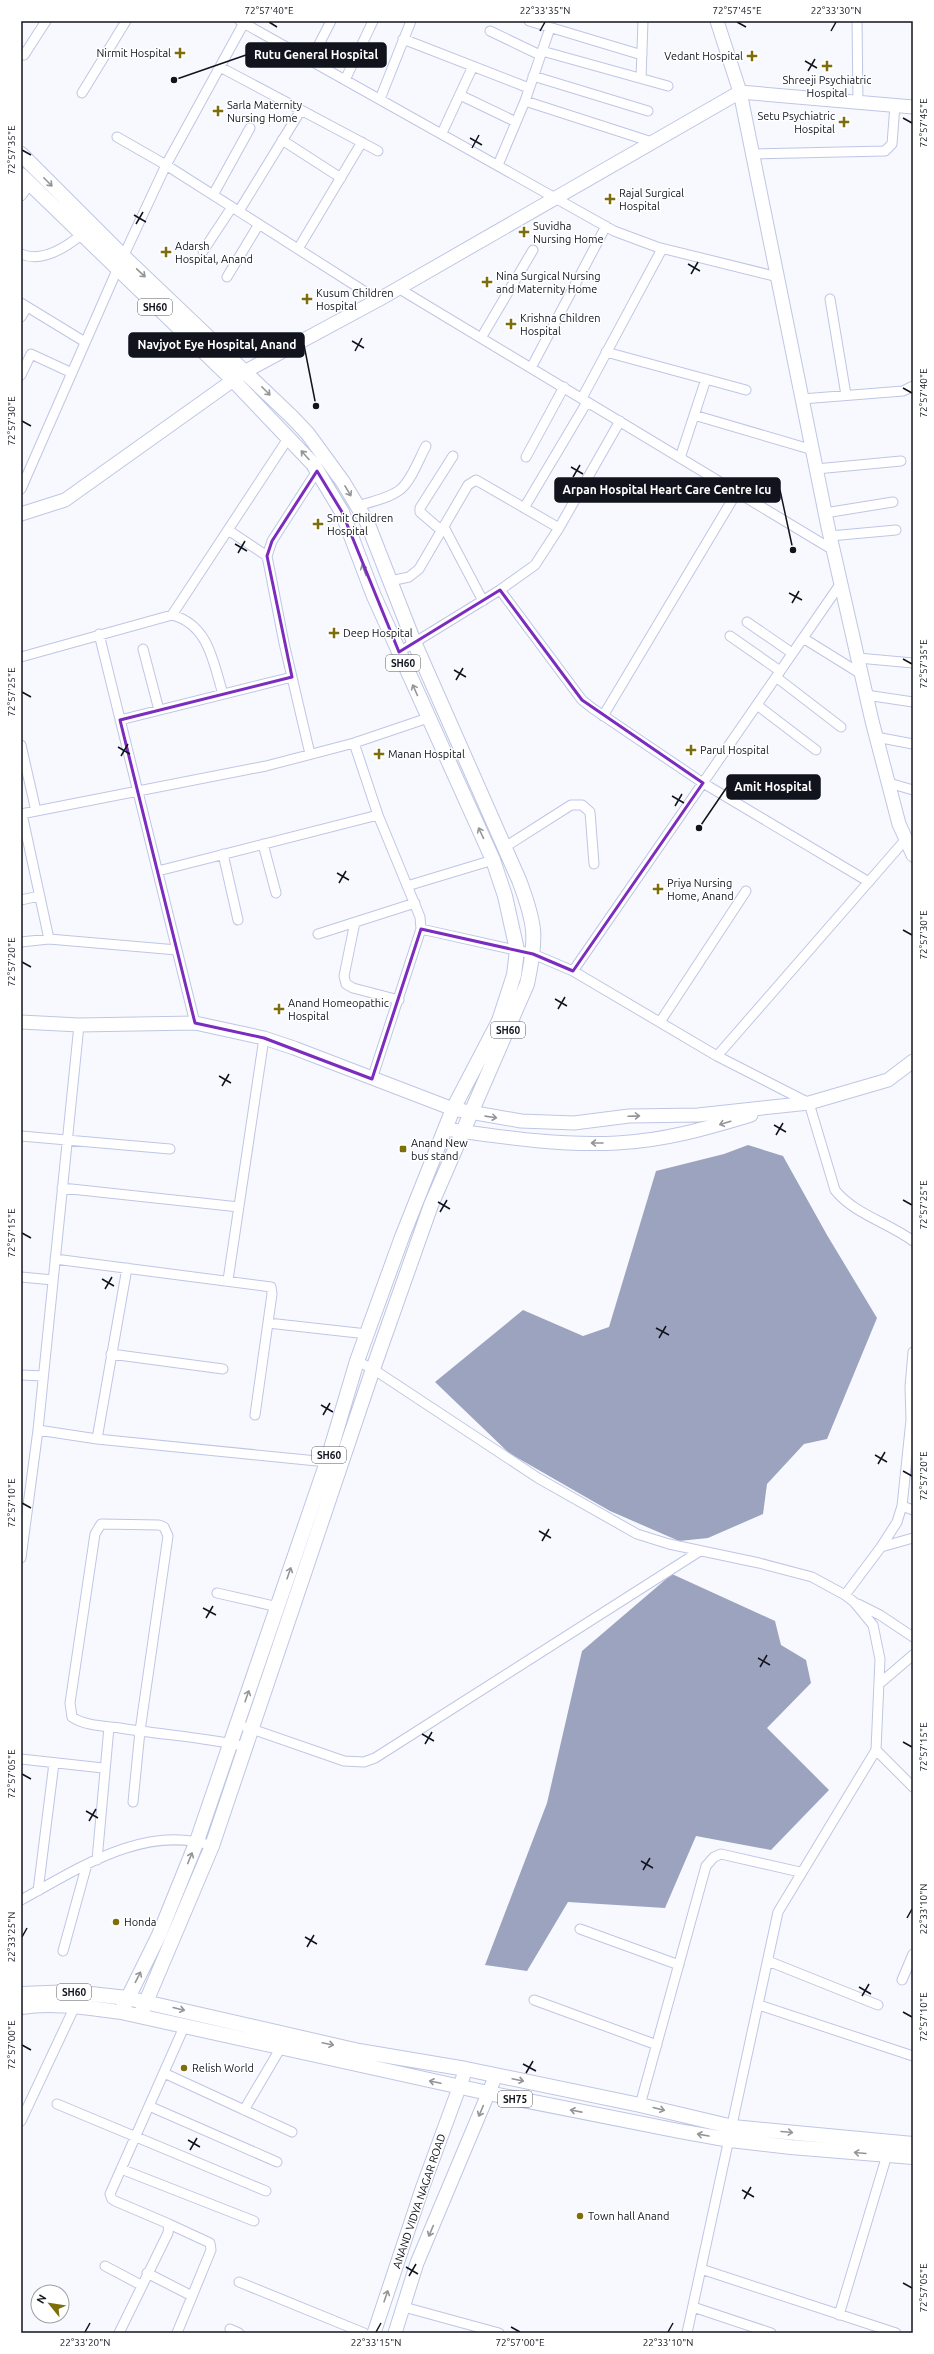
<svg xmlns="http://www.w3.org/2000/svg" width="934" height="2354" font-family="Ubuntu,sans-serif">
<rect width="100%" height="100%" fill="#f7f9ff"/>
<path fill="#9ca3bf" d="M748,1145l35,11 44,79 50,83 -50,121 -23,5 -37,40 -4,30 -55,24 -29,3 -69,-30 -101,-58 -74,-71 88,-72 60,26 26,-9 47,-156 68,-17z
M672,1574l103,47 6,24 25,15 5,23 -44,45 62,62 -58,60 -75,-14 -31,72 -97,-6 -41,69 -42,-6 62,-162 35,-152z"/>
<g fill="none" stroke-linecap="round" stroke-linejoin="round">
<g stroke="#bfc6e4" stroke-width="11">
<path id="street" d="M240,21l374,210 43,16 121,30
M529,21l113,34
M857,21l1,81
M490,31l50,24
M403,39l126,49
M542,51l126,35
M24,55l22,-34
M311,60l20,-39
M220,67l158,84
M533,76l115,35
M641,78l2,-57
M345,80l28,-59
M82,93l44,-72
M460,95l56,27
M380,99l31,-78
M525,101l127,41
M442,133l31,-67
M117,137l49,28 212,135
M282,140l59,38
M753,154l132,-3 7,-7 3,-39
M498,165l27,-64 25,-73
M213,195l37,-67
M21,196l9,-12
M239,211l62,-101
M298,249l64,-107
M203,251l29,-44
M21,254c21,9 44,-6 60,-19
M227,277l32,-53
M398,288l435,262
M830,299l16,96
M21,303l64,39
M21,317l6,-10
M481,338l52,-88
M606,352l140,38
M531,368l75,-142
M21,375l10,-21 41,19
M582,398l80,-149
M802,399l101,-8 10,-5
M694,415l119,35
M526,457l38,-70
M680,458l26,-79
M816,469l85,-8
M21,489l96,-219 49,-105 79,-144
M357,506c14,-4 33,-8 44,-17 11,-10 18,-30 25,-43
M524,508l63,-106
M825,513l68,-11
M444,527l39,74
M228,530l39,26
M442,531l-22,-19v-4l33,-52
M830,536l66,-6
M390,581l19,-4 10,-8 49,-84 8,-5 83,48
M500,590l82,110 10,8 111,75 166,99
M172,615l117,-178
M747,622l45,31
M99,634l96,389
M730,636l50,35
M803,638l58,36
M143,649l16,61
M399,652l101,-62 35,-25 24,-37 61,-107
M21,657l151,-42c37,10 41,47 51,79
M858,658l55,5
M776,677l65,50
M866,695l47,7
M757,705l59,45
M603,716l134,-224
M120,720l172,-43
M876,737l37,7
M354,743l24,72 42,102 1,12 -49,150
M21,745l15,66
M310,754l-26,-111 -17,-87 5,-15 45,-70
M889,783l24,7
M21,814l245,-48 88,-23 74,-25
M22,814l27,125
M263,844l13,49
M505,847l66,-42h11l8,7 4,52
M223,854l15,66
M158,871l220,-56
M407,886l86,-26
M21,900l18,-4
M355,922l-11,54 2,8 7,4 46,12
M421,929l112,25 40,17 144,85 92,47 26,87c19,24 54,33 78,51
M318,934l97,-31
M21,942l28,-3 128,11
M573,971l268,-388
M660,1022l86,-131
M717,1056l189,-217
M21,1136l149,13
M62,1188l177,19
M55,1259l216,28 1,7 -17,121
M21,1277l32,3
M228,1280l36,-242
M268,1323l99,11
M111,1354l112,15
M357,1361l16,8 165,109 99,56 32,10 90,19 53,14 33,18 9,7 19,23 7,34 -4,91 -98,162 -91,421
M21,1375l22,1
M38,1430l59,9 230,23
M97,1439l30,-171
M902,1506l11,4
M881,1547l32,-9
M21,1558l17,-128 41,-405
M217,1593l61,14
M845,1595l36,-48 16,-25 5,-16 9,-86 -1,-33 3,-35
M858,1604l22,11 33,22
M879,1684l34,-29
M246,1727l98,34 20,1 11,-4 325,-207
M876,1750l37,37
M21,1759l82,9
M133,1802l7,-71 28,-195 -4,-9 -5,-2 -58,-1 -6,10 -25,169 2,14c13,9 33,9 48,11 42,7 86,9 127,19
M97,1860l12,-133
M38,1891l16,-128
M21,1900c57,-31 124,-77 191,-54
M580,1929l99,36
M63,1951l24,-87
M768,1961l110,44
M902,1980l11,-26
M534,2000l123,45
M759,2005l154,51
M164,2073l128,59
M57,2104l209,87
M640,2105l66,-239 8,-9 7,-3 79,18
M149,2106l128,56
M244,2110l36,-61
M21,2121l54,-115
M121,2169l133,52
M169,2224l41,19 1,7 -34,83
M105,2266l36,19
M701,2269l195,64
M147,2273l45,23
M239,2282l125,51
M404,2307l95,26
M693,2307l78,26
M839,2315l48,-160
M230,2329l9,4
M119,2333l49,-100 1,-9 -54,-23 -3,-2 -2,-5 74,-167"/>
</g>
<g stroke="#bfc6e4" stroke-width="15">
<path id="secondary" d="M717,21l23,71 88,435 44,194 27,103 14,31
M21,514l44,-14 181,-129 132,-71 362,-208 173,15
M21,1022l58,3 116,-2 69,15 30,10 159,61 68,12 53,2 55,-7 69,-1 111,-12 79,-23 25,-19
M445,1129c57,8 114,17 172,14 46,-2 91,-15 134,-28
M374,2333l48,-144 44,-120
M395,2333l22,-70 79,-188"/>
</g>
<g stroke="#bfc6e4" stroke-width="16">
<path id="primary" d="M21,154l102,102 169,161 16,17 35,48 24,40 47,120 105,238c17,45 18,57 8,104l-96,221 -58,164 -161,477 -72,170
M21,175l212,205 80,84 29,48 31,82 120,266 12,36 12,54 -3,25 -15,46 -46,88 -51,128 -45,124 -30,101 -130,379 -38,94 -38,77
M21,1994l52,-2 54,6 232,53 107,18 174,36 93,22 180,17
M21,2007c34,-5 67,1 100,5l367,81 191,38 51,9 61,7 122,10"/>
</g>
<use href="#street" stroke="#fff" stroke-width="9"/>
<use href="#secondary" stroke="#fff" stroke-width="13"/>
<use href="#primary" stroke="#fff" stroke-width="14"/>
</g>
<defs><path id="oneway-shaft" d="M-6 0H5M1.5-3L5.5 0L1.5 3" fill="none" stroke-width="1.6" stroke-linecap="round" stroke-linejoin="round"/></defs>
<g stroke="#949599">
<use href="#oneway-shaft" transform="translate(48 182) rotate(45)"/>
<use href="#oneway-shaft" transform="translate(141 273) rotate(43)"/>
<use href="#oneway-shaft" transform="translate(266 391) rotate(45)"/>
<use href="#oneway-shaft" transform="translate(305 455) rotate(-132)"/>
<use href="#oneway-shaft" transform="translate(348 491) rotate(59)"/>
<use href="#oneway-shaft" transform="translate(364 570) rotate(-111)"/>
<use href="#oneway-shaft" transform="translate(415 690) rotate(-114)"/>
<use href="#oneway-shaft" transform="translate(481 833) rotate(-115)"/>
<use href="#oneway-shaft" transform="translate(634 1116) rotate(-2)"/>
<use href="#oneway-shaft" transform="translate(491 1117) rotate(8)"/>
<use href="#oneway-shaft" transform="translate(725 1123) rotate(163)"/>
<use href="#oneway-shaft" transform="translate(597 1143) rotate(-180)"/>
<use href="#oneway-shaft" transform="translate(289 1573) rotate(-71)"/>
<use href="#oneway-shaft" transform="translate(247 1696) rotate(-71)"/>
<use href="#oneway-shaft" transform="translate(190 1858) rotate(-68)"/>
<use href="#oneway-shaft" transform="translate(138 1977) rotate(-63)"/>
<use href="#oneway-shaft" transform="translate(179 2009) rotate(14)"/>
<use href="#oneway-shaft" transform="translate(328 2044) rotate(12)"/>
<use href="#oneway-shaft" transform="translate(518 2080) rotate(12)"/>
<use href="#oneway-shaft" transform="translate(435 2082) rotate(-168)"/>
<use href="#oneway-shaft" transform="translate(659 2109) rotate(14)"/>
<use href="#oneway-shaft" transform="translate(481 2111) rotate(113)"/>
<use href="#oneway-shaft" transform="translate(576 2111) rotate(-169)"/>
<use href="#oneway-shaft" transform="translate(787 2132) rotate(5)"/>
<use href="#oneway-shaft" transform="translate(703 2135) rotate(-170)"/>
<use href="#oneway-shaft" transform="translate(860 2153) rotate(-175)"/>
<use href="#oneway-shaft" transform="translate(431 2231) rotate(113)"/>
<use href="#oneway-shaft" transform="translate(386 2296) rotate(-71)"/>
</g>
<path fill="none" stroke="#7b2cbf" stroke-width="3" stroke-linejoin="round" d="M317,471l25,41 57,140 101,-62 82,110 121,83 -130,188 -40,-17 -112,-25 -49,150 -108,-41 -69,-15 -75,-303 172,-43 -25,-121 5,-15z"/>
<path fill="none" stroke="#11131d" stroke-width="1.5" d="M269,22l8,5M737,22l9,5M540,31l5,-9M831,31l5,-9M805,61l12,7M808,71l7,-12M903,118l9,5M470,138l12,7M472,148l7,-13M22,150l9,5M134,215l12,7M136,224l7,-12M688,264l12,7M691,274l7,-12M352,341l12,7M355,351l7,-13M903,388l9,5M22,421l9,5M571,467l12,7M573,477l7,-12M235,544l12,7M238,553l7,-12M789,593l13,7M792,603l7,-12M903,659l9,5M454,670l12,7M456,680l7,-12M22,692l9,5M118,747l12,7M121,756l7,-12M672,796l12,7M675,806l7,-12M337,873l12,7M339,883l7,-12M903,930l9,5M22,962l9,5M555,999l12,7M558,1009l7,-12M219,1076l12,7M222,1086l7,-12M774,1125l12,7M776,1135l7,-12M903,1200l9,5M438,1202l12,7M440,1212l7,-12M22,1233l9,5M102,1279l12,7M105,1289l7,-12M656,1328l13,7M659,1338l7,-12M321,1405l12,7M323,1415l7,-12M875,1455l12,7M878,1464l7,-12M903,1471l9,5M22,1503l9,5M539,1531l12,7M542,1541l7,-12M203,1608l13,7M206,1618l7,-12M758,1658l12,7M760,1667l7,-12M422,1734l12,7M903,1742l9,5M425,1744l7,-12M22,1774l9,5M86,1811l12,7M89,1821l7,-12M641,1861l12,7M643,1870l7,-12M907,1918l5,-9M22,1937l5,-9M305,1937l12,7M307,1947l7,-12M859,1987l12,7M862,1996l7,-12M903,2012l9,5M22,2045l9,5M523,2064l13,7M526,2073l7,-12M188,2140l12,7M190,2150l7,-12M742,2190l12,7M744,2199l7,-12M406,2267l12,7M409,2276l7,-12M903,2283l9,5M511,2327l9,5M85,2332l5,-9M376,2332l5,-9M668,2332l5,-9"/>
<g fill="#7d6e0a" stroke="#fff" stroke-width="1.5">
<path d="M178 47h4v4h4v4h-4v4h-4v-4h-4v-4h4z"/>
<path d="M750 50h4v4h4v4h-4v4h-4v-4h-4v-4h4z"/>
<path d="M825 60h4v4h4v4h-4v4h-4v-4h-4v-4h4z"/>
<path d="M216 105h4v4h4v4h-4v4h-4v-4h-4v-4h4z"/>
<path d="M842 116h4v4h4v4h-4v4h-4v-4h-4v-4h4z"/>
<path d="M608 193h4v4h4v4h-4v4h-4v-4h-4v-4h4z"/>
<path d="M522 226h4v4h4v4h-4v4h-4v-4h-4v-4h4z"/>
<path d="M164 246h4v4h4v4h-4v4h-4v-4h-4v-4h4z"/>
<path d="M485 276h4v4h4v4h-4v4h-4v-4h-4v-4h4z"/>
<path d="M305 293h4v4h4v4h-4v4h-4v-4h-4v-4h4z"/>
<path d="M509 318h4v4h4v4h-4v4h-4v-4h-4v-4h4z"/>
<path d="M316 518h4v4h4v4h-4v4h-4v-4h-4v-4h4z"/>
<path d="M332 627h4v4h4v4h-4v4h-4v-4h-4v-4h4z"/>
<path d="M689 744h4v4h4v4h-4v4h-4v-4h-4v-4h4z"/>
<path d="M377 748h4v4h4v4h-4v4h-4v-4h-4v-4h4z"/>
<path d="M656 883h4v4h4v4h-4v4h-4v-4h-4v-4h4z"/>
<path d="M277 1003h4v4h4v4h-4v4h-4v-4h-4v-4h4z"/>
<rect x="399" y="1145" width="8" height="8" rx="2"/>
<circle cx="116" cy="1922" r="4"/>
<circle cx="184" cy="2068" r="4"/>
<circle cx="580" cy="2216" r="4"/>
</g>
<g text-anchor="middle" stroke-width="3" stroke-linejoin="round" paint-order="stroke">
<g fill="#fff" stroke="#585a61" stroke-width="1">
<rect x="138" y="299" width="34" height="16" rx="3"/>
<rect x="386" y="655" width="34" height="16" rx="3"/>
<rect x="491" y="1022" width="34" height="16" rx="3"/>
<rect x="312" y="1447" width="34" height="16" rx="3"/>
<rect x="57" y="1984" width="34" height="16" rx="3"/>
<rect x="498" y="2091" width="34" height="16" rx="3"/>
</g>
<g font-size="10" font-weight="bold" fill="#11131d">
<text x="155" y="311">SH60</text>
<text x="403" y="667">SH60</text>
<text x="508" y="1034">SH60</text>
<text x="329" y="1459">SH60</text>
<text x="74" y="1996">SH60</text>
<text x="515" y="2103">SH75</text>
</g>
<g font-size="11" fill="#11131d" stroke="#fff" text-anchor="start">
<text x="171" y="57" text-anchor="end">Nirmit Hospital</text>
<text x="743" y="60" text-anchor="end">Vedant Hospital</text>
<text x="827" y="84" text-anchor="middle">Shreeji Psychiatric<tspan x="827" dy="13">Hospital</tspan></text>
<text x="227" y="109">Sarla Maternity<tspan x="227" dy="13">Nursing Home</tspan></text>
<text x="835" y="120" text-anchor="end">Setu Psychiatric<tspan x="835" dy="13">Hospital</tspan></text>
<text x="619" y="197">Rajal Surgical<tspan x="619" dy="13">Hospital</tspan></text>
<text x="533" y="230">Suvidha<tspan x="533" dy="13">Nursing Home</tspan></text>
<text x="175" y="250">Adarsh<tspan x="175" dy="13">Hospital, Anand</tspan></text>
<text x="496" y="280">Nina Surgical Nursing<tspan x="496" dy="13">and Maternity Home</tspan></text>
<text x="316" y="297">Kusum Children<tspan x="316" dy="13">Hospital</tspan></text>
<text x="520" y="322">Krishna Children<tspan x="520" dy="13">Hospital</tspan></text>
<text x="327" y="522">Smit Children<tspan x="327" dy="13">Hospital</tspan></text>
<text x="343" y="637">Deep Hospital</text>
<text x="700" y="754">Parul Hospital</text>
<text x="388" y="758">Manan Hospital</text>
<text x="667" y="887">Priya Nursing<tspan x="667" dy="13">Home, Anand</tspan></text>
<text x="288" y="1007">Anand Homeopathic<tspan x="288" dy="13">Hospital</tspan></text>
<text x="411" y="1147">Anand New<tspan x="411" dy="13">bus stand</tspan></text>
<text x="124" y="1926">Honda</text>
<text x="192" y="2072">Relish World</text>
<text x="588" y="2220">Town hall Anand</text>
</g>
<g font-size="11" fill="#11131d" stroke="#fff">
<text transform="translate(419 2201) rotate(-71)" y="4">ANAND VIDYA NAGAR ROAD</text>
</g>
</g>
<path fill="none" stroke="#11131d" stroke-width="1.5" d="M174 80L246 55M316 406L304 345M793 550L780 490M699 828L727 787"/>
<g fill="#11131d" stroke="#fff" stroke-width="1.5">
<circle cx="174" cy="80" r="4"/>
<circle cx="316" cy="406" r="4"/>
<circle cx="793" cy="550" r="4"/>
<circle cx="699" cy="828" r="4"/>
</g>
<g fill="#11131d" stroke="#11131d" stroke-width="1.5">
<rect x="246" y="43" width="140" height="24" rx="4"/>
<rect x="129" y="333" width="175" height="24" rx="4"/>
<rect x="555" y="478" width="225" height="24" rx="4"/>
<rect x="727" y="775" width="93" height="24" rx="4"/>
</g>
<g font-size="12" text-anchor="middle" font-weight="bold" fill="#fff">
<text x="316" y="59">Rutu General Hospital</text>
<text x="217" y="349">Navjyot Eye Hospital, Anand</text>
<text x="667" y="494">Arpan Hospital Heart Care Centre Icu</text>
<text x="773" y="791">Amit Hospital</text>
</g>
<rect width="934" height="2354" fill="none" stroke="#ffffff" stroke-width="44"/>
<g transform="translate(50 2304) rotate(300)"><circle r="19" fill="#ffffff" stroke="#a0a1a5"/>
<path d="M0-3L7 15L0 10L-7 15Z" fill="#7d6e0a"/>
<text y="-6" font-size="11" font-weight="bold" text-anchor="middle" fill="#11131d">N</text>
</g>
<rect x="22" y="22" width="890" height="2310" fill="none" stroke="#11131d" stroke-width="1.5"/>
<g font-size="10" text-anchor="middle" fill="#11131d">
<text x="269" y="14">72°57'40"E</text>
<text x="545" y="14">22°33'35"N</text>
<text x="737" y="14">72°57'45"E</text>
<text x="836" y="14">22°33'30"N</text>
<text transform="translate(923 123) rotate(-90)" y="4">72°57'45"E</text>
<text transform="translate(11 150) rotate(-90)" y="4">72°57'35"E</text>
<text transform="translate(923 393) rotate(-90)" y="4">72°57'40"E</text>
<text transform="translate(11 421) rotate(-90)" y="4">72°57'30"E</text>
<text transform="translate(923 664) rotate(-90)" y="4">72°57'35"E</text>
<text transform="translate(11 692) rotate(-90)" y="4">72°57'25"E</text>
<text transform="translate(923 935) rotate(-90)" y="4">72°57'30"E</text>
<text transform="translate(11 962) rotate(-90)" y="4">72°57'20"E</text>
<text transform="translate(923 1205) rotate(-90)" y="4">72°57'25"E</text>
<text transform="translate(11 1233) rotate(-90)" y="4">72°57'15"E</text>
<text transform="translate(923 1476) rotate(-90)" y="4">72°57'20"E</text>
<text transform="translate(11 1503) rotate(-90)" y="4">72°57'10"E</text>
<text transform="translate(923 1747) rotate(-90)" y="4">72°57'15"E</text>
<text transform="translate(11 1774) rotate(-90)" y="4">72°57'05"E</text>
<text transform="translate(923 1909) rotate(-90)" y="4">22°33'10"N</text>
<text transform="translate(11 1937) rotate(-90)" y="4">22°33'25"N</text>
<text transform="translate(923 2017) rotate(-90)" y="4">72°57'10"E</text>
<text transform="translate(11 2045) rotate(-90)" y="4">72°57'00"E</text>
<text transform="translate(923 2288) rotate(-90)" y="4">72°57'05"E</text>
<text x="85" y="2346">22°33'20"N</text>
<text x="376" y="2346">22°33'15"N</text>
<text x="520" y="2346">72°57'00"E</text>
<text x="668" y="2346">22°33'10"N</text>
</g>
</svg>
